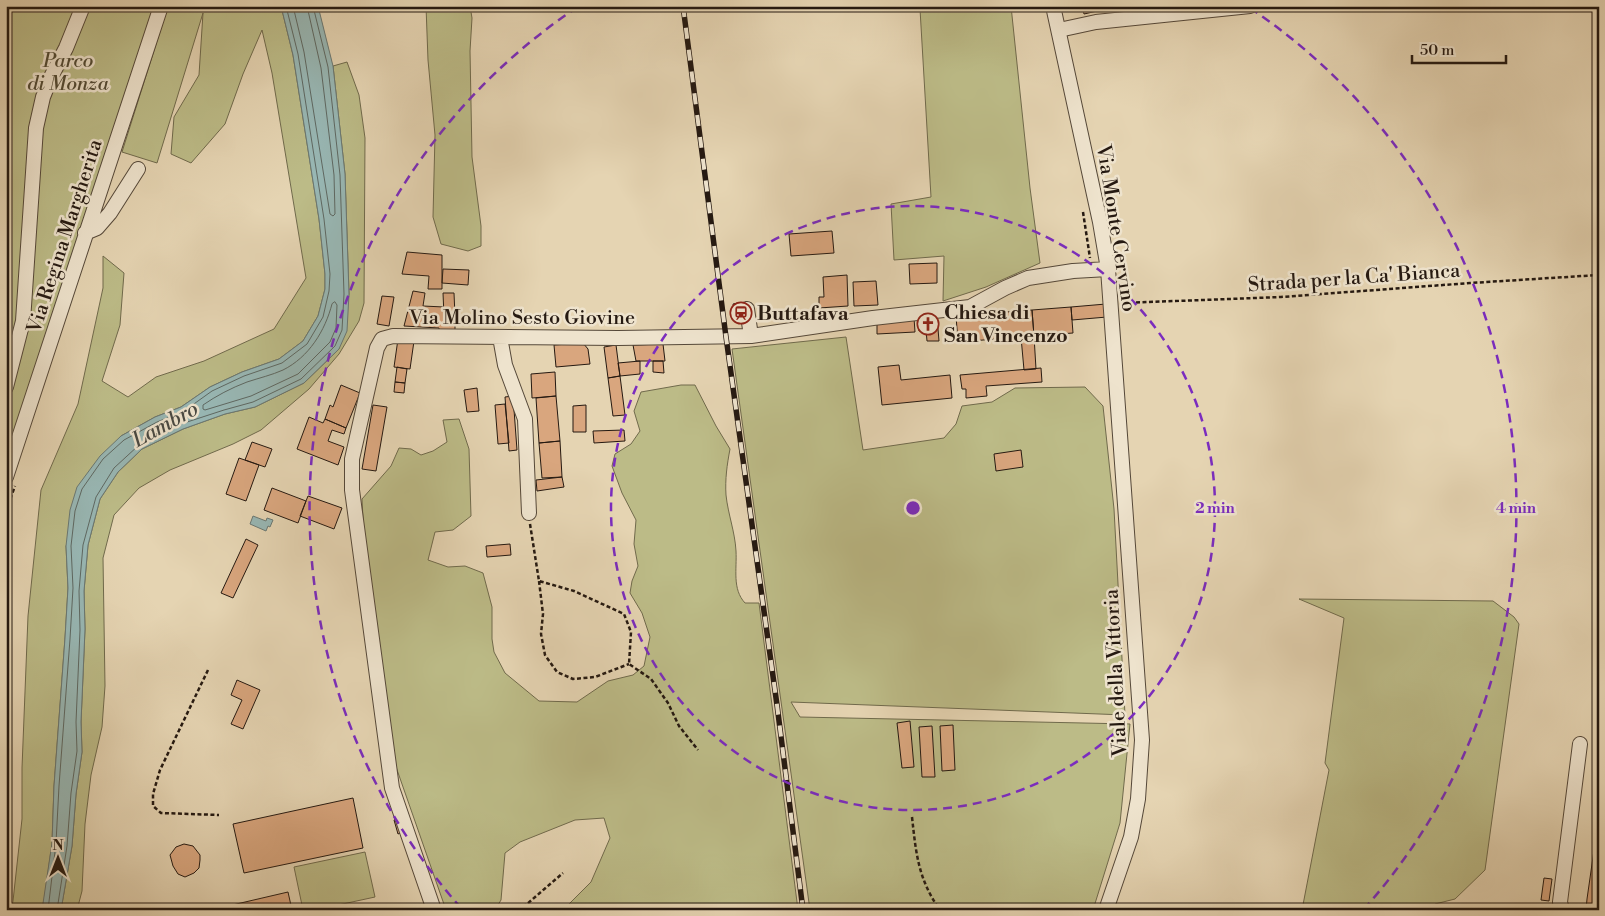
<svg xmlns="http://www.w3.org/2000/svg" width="1605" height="916" font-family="'Libre Bodoni',serif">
<rect width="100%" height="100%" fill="#e5d4b2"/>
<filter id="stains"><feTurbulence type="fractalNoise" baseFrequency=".004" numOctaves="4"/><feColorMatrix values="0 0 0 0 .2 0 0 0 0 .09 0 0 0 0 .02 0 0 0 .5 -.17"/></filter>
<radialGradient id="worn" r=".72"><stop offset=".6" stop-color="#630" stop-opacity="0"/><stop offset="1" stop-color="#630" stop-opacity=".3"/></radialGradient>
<path fill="#bcbb87" stroke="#706a4c" d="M6,6h149l-149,450z
M168,6h25l10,4 1,-4h77l12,49 26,164 6,55v15l-7,27 -15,25 -24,18 -37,13 -32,15 -29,20 -26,10 -34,19 -55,110 2,42 -3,50 -11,148 -2,57 -9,66 -32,1 2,-9 9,-82v-51l6,-152 13,-126 37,-86 25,-116v-32l21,17 -4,52 -18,56 26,16 28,-20 48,-16 70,-32 32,-51 -34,-205 -10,-43 -19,44 -18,50 -34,39 -20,-9 3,-37 25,-42 4,-62 -46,150 -35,-11z
M426,6h44l2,12 -2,33 2,106 9,69v20l-13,5 -27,-7 -8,-27 2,-82 -7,-75z
M946,6h65l19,182 10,75 -54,24 -43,14 1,-45 -50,4 -3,-56 40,-7 -11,-188z
M347,62l12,33 6,43 -1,165 -5,18 -20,33 -30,35 -48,41 -28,14 -63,26 -31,18 -25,27 -11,43 2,128 -3,41 -11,48 -6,49 -3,67 -5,19h-16l11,-64 4,-52 6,-42 -1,-30 4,-93 -1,-38 4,-46 12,-46 18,-27 24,-23 41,-20 42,-15 30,-7 49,-24 35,-34 10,-55 -4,-120 -12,-108z
M846,337l17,113 81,-12 12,-14 6,-18 30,-4 23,-14 70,-1 18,19 11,103 11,206 -334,-13 9,15 330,7 -10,99 -27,87h-283l-78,-561z
M681,385h14l21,41 14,23c-3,16 -5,30 -4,46 2,19 9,37 10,56 1,18 -4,38 9,52h14l39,307h-235l28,-28 19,-44 -6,-20 -29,2 -55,22 -15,11 -4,47 -6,10h-49l-51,-146 -30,-206 -3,-59 29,-33 8,-18 12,1 10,6 12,-4 14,-9 -4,-22 16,-1 10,30 2,67 -18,14 -18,2 -7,28 20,7 17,-1 18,7 9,34v32l2,13 11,21 34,28 38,1 31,-21 25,-6 11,-9 6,-29 -8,-24 -12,-20 2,-12 6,-15 -4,-22 2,-24 -14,-27 -10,-27 3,-12 16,-10 9,-13 -6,-20 7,-19z
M1299,599l194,2 21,16 5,7 -34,246 -30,29 -20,5 -4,6h-129l27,-140 -4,-7 19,-145z
M365,852l10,45 -60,13h-12l-9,-43z"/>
<path fill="#98b7b4" stroke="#6a7873" d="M281,6h37l15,60 12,108 4,120 -2,37 -8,18 -35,34 -49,24 -30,7 -42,15 -41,20 -24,23 -18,27 -12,46 -4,46 1,38 -4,93 1,30 -6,42 -4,52 -11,64h-19l10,-67 2,-57 11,-148 3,-50 -2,-42 4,-36 7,-23 23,-31 21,-20 34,-19 26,-10 29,-20 32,-15 37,-13 24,-18 15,-25 7,-27v-15l-6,-55 -26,-164z
M253,516l13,5 1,-3 6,2 -3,7 -2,-1 -2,5 -16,-7z"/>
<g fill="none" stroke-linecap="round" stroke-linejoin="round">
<path stroke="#5e6862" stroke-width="1" d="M293,6l11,46 26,162 3,2 2,-2 -1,-39 -13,-107 -14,-62
M335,302l2,3 -1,23 -6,14 -32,32 -47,22 -46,14 -2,-1v-4c13,-9 28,-17 44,-23 12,-4 25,-7 36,-12 26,-13 42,-39 49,-66z
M48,910l8,-67 3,-57 11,-147 3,-51 -2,-42 4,-35 7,-22 21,-30 21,-19 33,-18 27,-11 28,-20 32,-15 38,-13 25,-19 16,-27 6,-26 1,-17 -6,-55 -26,-165 -12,-48
M57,910l10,-64 4,-53 6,-42 -1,-29 4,-92 -1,-39 4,-46 13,-48 18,-29 25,-23 42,-21 43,-14 29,-8 48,-23 34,-33 7,-16 2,-36 -4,-119 -12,-108 -15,-61"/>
</g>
<path fill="#d9a67e" stroke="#251911" d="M1082,6h33v1l-31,7z
M832,231l2,22 -43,3 -2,-22z
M407,252l35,3v34h-14l1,-13 -27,-2z
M937,263v20l-27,1 -1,-20z
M443,269l26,1 -1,15 -26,-2z
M847,275l1,31 -29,2v-11h5l-1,-20z
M876,281l2,24 -24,1 -1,-24z
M413,291l12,2 -2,13 21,1v9h11v15h-16v-3l-35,-2z
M443,293h11l1,23h-11z
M382,296l12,1 -5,29 -12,-2z
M738,303l1,6h-5l-1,-5z
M1106,304l1,13 -35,3 -1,-13z
M1071,307l2,26 -39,3 -2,-26z
M745,308l2,10 -11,1 -2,-10z
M1032,310l2,26 -76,6 -2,-26z
M937,317l2,24h-12l-1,-11 -7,1 -1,-13z
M914,318l1,14 -38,2v-13z
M1034,336l2,33 -12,1 -3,-33z
M398,339l16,2 -4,28 -16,-2z
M583,343l5,6 2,15 -34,3 -2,-22z
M663,344l2,17h-29l-3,-16z
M616,345l4,31 -12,2 -4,-31z
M640,361v13l-20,2 -2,-13z
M653,361h10l1,12 -11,-1z
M899,365l2,15 49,-5 2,23 -70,7 -4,-38z
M397,367l10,2 -2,14 -10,-1z
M1041,368l1,14 -56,4 1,10 -21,2v-9h-4l-2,-14z
M555,372l1,24 -24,2 -1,-24z
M620,376l5,39 -12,1 -5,-38z
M395,382l10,1 -1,10 -10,-1z
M341,385l19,8 -14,35 -21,-9 5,-14 3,2z
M477,388l2,23 -12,1 -3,-22z
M513,396l4,54 -8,1 -4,-54z
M556,396l4,45 -21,2 -3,-45z
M505,404l4,39 -11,1 -3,-39z
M373,405l14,2 -11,64 -14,-2z
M586,405v27h-13v-26z
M309,417l14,6 2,-4 21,9 -2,6 -12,-4 -4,11 16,6 -6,18 -41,-16z
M624,430l1,11 -31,2 -1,-12z
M560,441l2,36 -20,1 -3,-35z
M252,442l20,7 -7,18 -20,-7z
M1021,450l2,17 -27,4 -2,-17z
M239,458l20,7 -13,36 -20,-7z
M562,477l2,10 -27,4 -1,-11z
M272,488l34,13 -8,22 -34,-13z
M308,496l34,12 -8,21 -34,-13z
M246,539l12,6 -25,53 -12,-5z
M510,544l1,11 -24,2 -1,-11z
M237,680l23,10 -17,39 -12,-5 11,-24 -11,-5z
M910,721l4,46 -12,1 -5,-45z
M953,725l2,45 -13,1 -2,-45z
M932,726l3,51h-13l-3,-50z
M353,798l10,50 -119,25 -11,-49z
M1599,815v95h-13l1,-11z
M399,818l4,14 -5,2 -4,-14z
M184,844l9,2 7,9v5l-1,8 -5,5 -9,4 -7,-3 -5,-8 -3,-11 6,-8z
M1544,878l8,1 -3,22 -8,-1z
M288,892l4,18h-63l-1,-4z"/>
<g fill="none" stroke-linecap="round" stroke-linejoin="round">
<g stroke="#554839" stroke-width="16">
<path id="minor" d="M1053,6l47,216 8,47 34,471 -4,59 -7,38 -25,73
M1059,30l37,-8 154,-16
M85,233l12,-5 13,-15 28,-44
M747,309l4,27
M500,337l5,28 20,54 4,94
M6,387l17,-66 13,-193 7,-31 8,-20 15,-29 17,-42
M6,477l155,-471
M434,910l-42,-122 -40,-298v-31l25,-111 5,-9 11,-3 225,2 133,-2 122,-18 97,-11 35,-19 23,-10 45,-7 35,-2
M1562,910l-2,-8 20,-158"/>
</g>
<path stroke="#251911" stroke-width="2.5" stroke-dasharray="4 2.5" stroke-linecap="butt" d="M1083,212l7,46
M1123,303l158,-6 189,-14 129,-8
M6,511l9,-25
M530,524l9,57 35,10 50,23 7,18 -2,32 22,15 17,24 11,23 19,24
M539,581l4,33 -2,20 4,21 12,17 16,7 22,-2 34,-13
M208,670l-48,100 -7,24v12l8,7 58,2
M912,817c4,36 6,62 28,93
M517,910l10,-6 36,-31"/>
<use href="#minor" stroke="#eee3cd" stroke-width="14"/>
<g stroke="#251911" stroke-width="5.5">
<path id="rail" d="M683,6l43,331 51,368 26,205"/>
</g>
<use href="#rail" stroke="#eee3cd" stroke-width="4" stroke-dasharray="11" stroke-linecap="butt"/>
</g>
<g fill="none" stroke="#7b2cbf" stroke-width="2.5" stroke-dasharray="9 6">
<circle cx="913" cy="508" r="302"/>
<path d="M461 908A603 603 0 0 1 576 8M1250 8A603 603 0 0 1 1365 908"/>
</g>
<defs>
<g id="station-ring" transform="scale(1.125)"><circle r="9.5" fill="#eee3cd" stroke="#8f2418" stroke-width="1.5"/><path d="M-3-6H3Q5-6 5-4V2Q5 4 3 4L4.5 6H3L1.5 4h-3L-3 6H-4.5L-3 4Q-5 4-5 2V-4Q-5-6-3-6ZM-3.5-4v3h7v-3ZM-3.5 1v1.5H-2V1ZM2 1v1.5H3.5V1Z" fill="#8f2418"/></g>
<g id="church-ring" transform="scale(1.125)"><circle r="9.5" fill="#eee3cd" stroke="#8f2418" stroke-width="1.5"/><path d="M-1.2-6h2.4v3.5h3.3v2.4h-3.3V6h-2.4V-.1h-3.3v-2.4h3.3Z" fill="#8f2418"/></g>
</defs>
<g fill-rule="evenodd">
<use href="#station-ring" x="741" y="313"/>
<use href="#church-ring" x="928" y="324"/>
</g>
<g text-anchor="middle" stroke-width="5" stroke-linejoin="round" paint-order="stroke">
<g font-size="20" font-style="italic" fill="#524a34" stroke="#eee3cd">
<text x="68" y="67">Parco<tspan x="68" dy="23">di Monza</tspan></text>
</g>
<g font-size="20" fill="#251911" stroke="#eee3cd">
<text transform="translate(1117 228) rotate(81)" y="7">Via Monte Cervino</text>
<text transform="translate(64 236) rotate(-72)" y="7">Via Regina Margherita</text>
<text transform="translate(1354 277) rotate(-4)" y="7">Strada per la Ca' Bianca</text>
<text x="522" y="324">Via Molino Sesto Giovine</text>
<text transform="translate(1115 673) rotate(-93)" y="7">Viale della Vittoria</text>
</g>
<g font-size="20" font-weight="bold" fill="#251911" stroke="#eee3cd" text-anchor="start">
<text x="944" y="319">Chiesa di<tspan x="944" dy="23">San Vincenzo</tspan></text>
<text x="757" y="320">Buttafava</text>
</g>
<g font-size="21" font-style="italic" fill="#484842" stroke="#eee3cd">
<text transform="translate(165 424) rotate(-29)" y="7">Lambro</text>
</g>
</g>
<circle cx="913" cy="508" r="8" fill="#7b2cbf" stroke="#eee3cd" stroke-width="2.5"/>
<g font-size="15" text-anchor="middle" font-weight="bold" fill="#7b2cbf" stroke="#eee3cd" stroke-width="5" stroke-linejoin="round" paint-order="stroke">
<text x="1215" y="513">2 min</text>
<text x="1516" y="513">4 min</text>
</g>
<rect width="1605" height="916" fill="none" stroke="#e5d4b2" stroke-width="25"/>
<rect x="8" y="8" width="1590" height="901" fill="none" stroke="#251911" stroke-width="2.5"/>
<rect x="12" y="12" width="1580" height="891" fill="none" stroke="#251911"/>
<g transform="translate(58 858)" stroke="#eee3cd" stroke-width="4" paint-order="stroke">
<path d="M0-4L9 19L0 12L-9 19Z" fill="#251911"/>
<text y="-8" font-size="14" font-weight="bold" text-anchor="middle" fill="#251911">N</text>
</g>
<path d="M1412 55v8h94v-8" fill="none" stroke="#251911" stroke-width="2.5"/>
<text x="1420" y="55" font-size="15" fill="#251911" stroke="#eee3cd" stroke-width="4" paint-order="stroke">50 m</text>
<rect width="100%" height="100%" filter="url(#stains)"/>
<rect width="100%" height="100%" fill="url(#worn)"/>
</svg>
